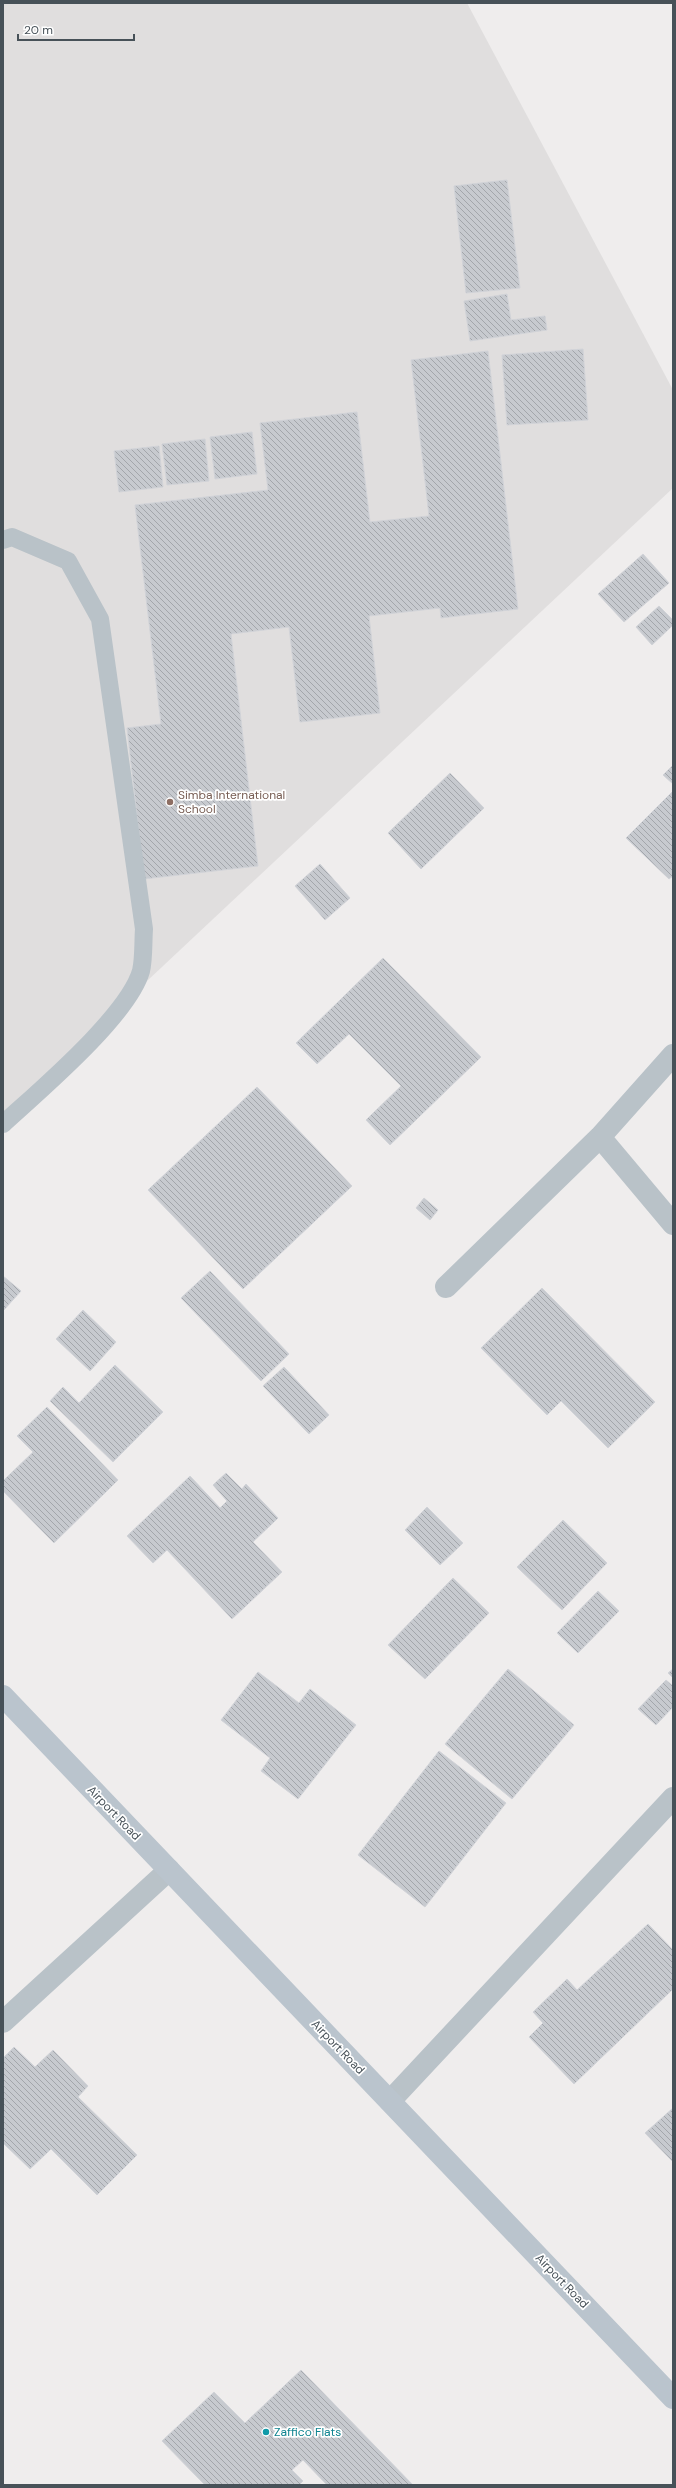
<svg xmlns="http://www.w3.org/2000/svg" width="676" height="2488" font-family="'DM Sans',sans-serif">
<defs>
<pattern id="building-back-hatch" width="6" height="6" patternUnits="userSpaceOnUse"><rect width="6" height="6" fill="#c7cacf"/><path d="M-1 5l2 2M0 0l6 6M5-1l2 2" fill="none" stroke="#a3a6ab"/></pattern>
</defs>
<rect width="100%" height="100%" fill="#efeded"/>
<path fill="#e0dede" d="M3,3h464l206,387v98l-670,628z"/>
<path fill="url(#building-back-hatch)" stroke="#d1d3d8" d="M507,180l13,108 -54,5 -12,-107z
M507,294l4,26 34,-4 2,14 -77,11 -6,-40z
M583,349l5,71 -81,5 -5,-70z
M488,351l30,258 -77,9 -1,-10 -71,8 11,97 -80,9 -11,-95 -58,7 27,232 -114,13 -17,-151 34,-4 -26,-219 133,-15 -8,-67 97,-11 13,110 59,-6 -18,-156z
M252,432l5,42 -42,5 -5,-42z
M205,439l4,42 -42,4 -5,-41z
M159,446l4,41 -44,5 -5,-41z
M643,554l26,29 -45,39 -26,-28z
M659,606l14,14v5l-21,20 -16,-18z
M673,765v19l-10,-9z
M450,773l34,35 -63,61 -33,-36z
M673,791v85l-4,3 -43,-41z
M320,864l30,34 -25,22 -30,-34z
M383,958l98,99 -91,88 -24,-25 35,-34 -52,-52 -32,30 -21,-21z
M257,1087l95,99 -109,103 -95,-99z
M424,1198l14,12 -8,10 -14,-12z
M210,1271l79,83 -28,27 -80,-83z
M3,1276l18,15 -18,20z
M542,1288l113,114 -47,46 -47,-47 -14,14 -66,-67z
M83,1310l33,32 -26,29 -34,-32z
M115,1365l48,47 -50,50 -63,-61 13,-14 16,16z
M284,1367l45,48 -20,19 -46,-48z
M47,1407l71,73 -64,63 -51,-52v-10l30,-29 -16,-16z
M226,1473l16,16 4,-5 32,34 -25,24 29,30 -50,47 -65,-69 -14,13 -26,-27 63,-60 30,32 7,-7 -14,-16z
M427,1507l36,36 -23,22 -35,-35z
M563,1520l44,43 -45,47 -45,-43z
M453,1578l36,35 -64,66 -37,-34z
M598,1591l21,20 -41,42 -21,-20z
M508,1669l66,56 -62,74 -67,-55z
M673,1669v9l-5,-5z
M258,1672l41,31 11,-14 46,36 -58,74 -37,-28 9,-13 -49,-38z
M666,1680l7,6v21l-17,18 -18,-16z
M439,1751l67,52 -81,104 -67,-52z
M648,1924l25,26v39l-99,95 -45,-47 14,-14 -10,-11 34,-33 10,11z
M14,2047l21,20 18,-17 35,36 -10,11 59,58 -40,40 -46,-46 -21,20 -27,-26v-85z
M673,2108v54l-28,-29z
M301,2370l112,115h-86l-24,-25 -11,10 11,11 -4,4h-94l-43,-44 52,-49 31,31z"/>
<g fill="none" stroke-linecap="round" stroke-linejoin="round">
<path stroke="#b9c2c8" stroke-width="18" d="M3,540l9,-3 56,24 32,58 44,310c-1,13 0,29 -3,42 -13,45 -102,120 -138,153"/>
<path stroke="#b9c2c8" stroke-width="22" d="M600,1137l73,87
M446,1287l154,-150 73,-82
M3,2022l166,-152
M390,2101l283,-303"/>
<path stroke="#bac4cd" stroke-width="22" d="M3,1696l670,702"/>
</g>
<circle fill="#8d6e63" stroke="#fff" stroke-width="1.5" cx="170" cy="802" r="4"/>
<circle fill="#0f9aa8" stroke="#fff" stroke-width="1.5" cx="266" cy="2432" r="4"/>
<g text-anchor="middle" stroke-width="3.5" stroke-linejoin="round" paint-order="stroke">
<g font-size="12" fill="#785e54" stroke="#fff" text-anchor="start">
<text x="178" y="799">Simba International<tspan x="178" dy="14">School</tspan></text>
</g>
<g font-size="12" fill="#475158" stroke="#fff">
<text transform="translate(114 1813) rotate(46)" y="4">Airport Road</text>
<text transform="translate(338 2047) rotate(46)" y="4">Airport Road</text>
<text transform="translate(562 2281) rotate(46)" y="4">Airport Road</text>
</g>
<g font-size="12" fill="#0d838f" stroke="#fff" text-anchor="start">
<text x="274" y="2436">Zaffico Flats</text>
</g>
</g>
<rect width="676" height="2488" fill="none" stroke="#475158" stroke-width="8"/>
<path d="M18 34v6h116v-6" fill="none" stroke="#475158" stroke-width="2"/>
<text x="24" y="34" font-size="12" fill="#475158" stroke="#ffffff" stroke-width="3" paint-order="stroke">20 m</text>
</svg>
